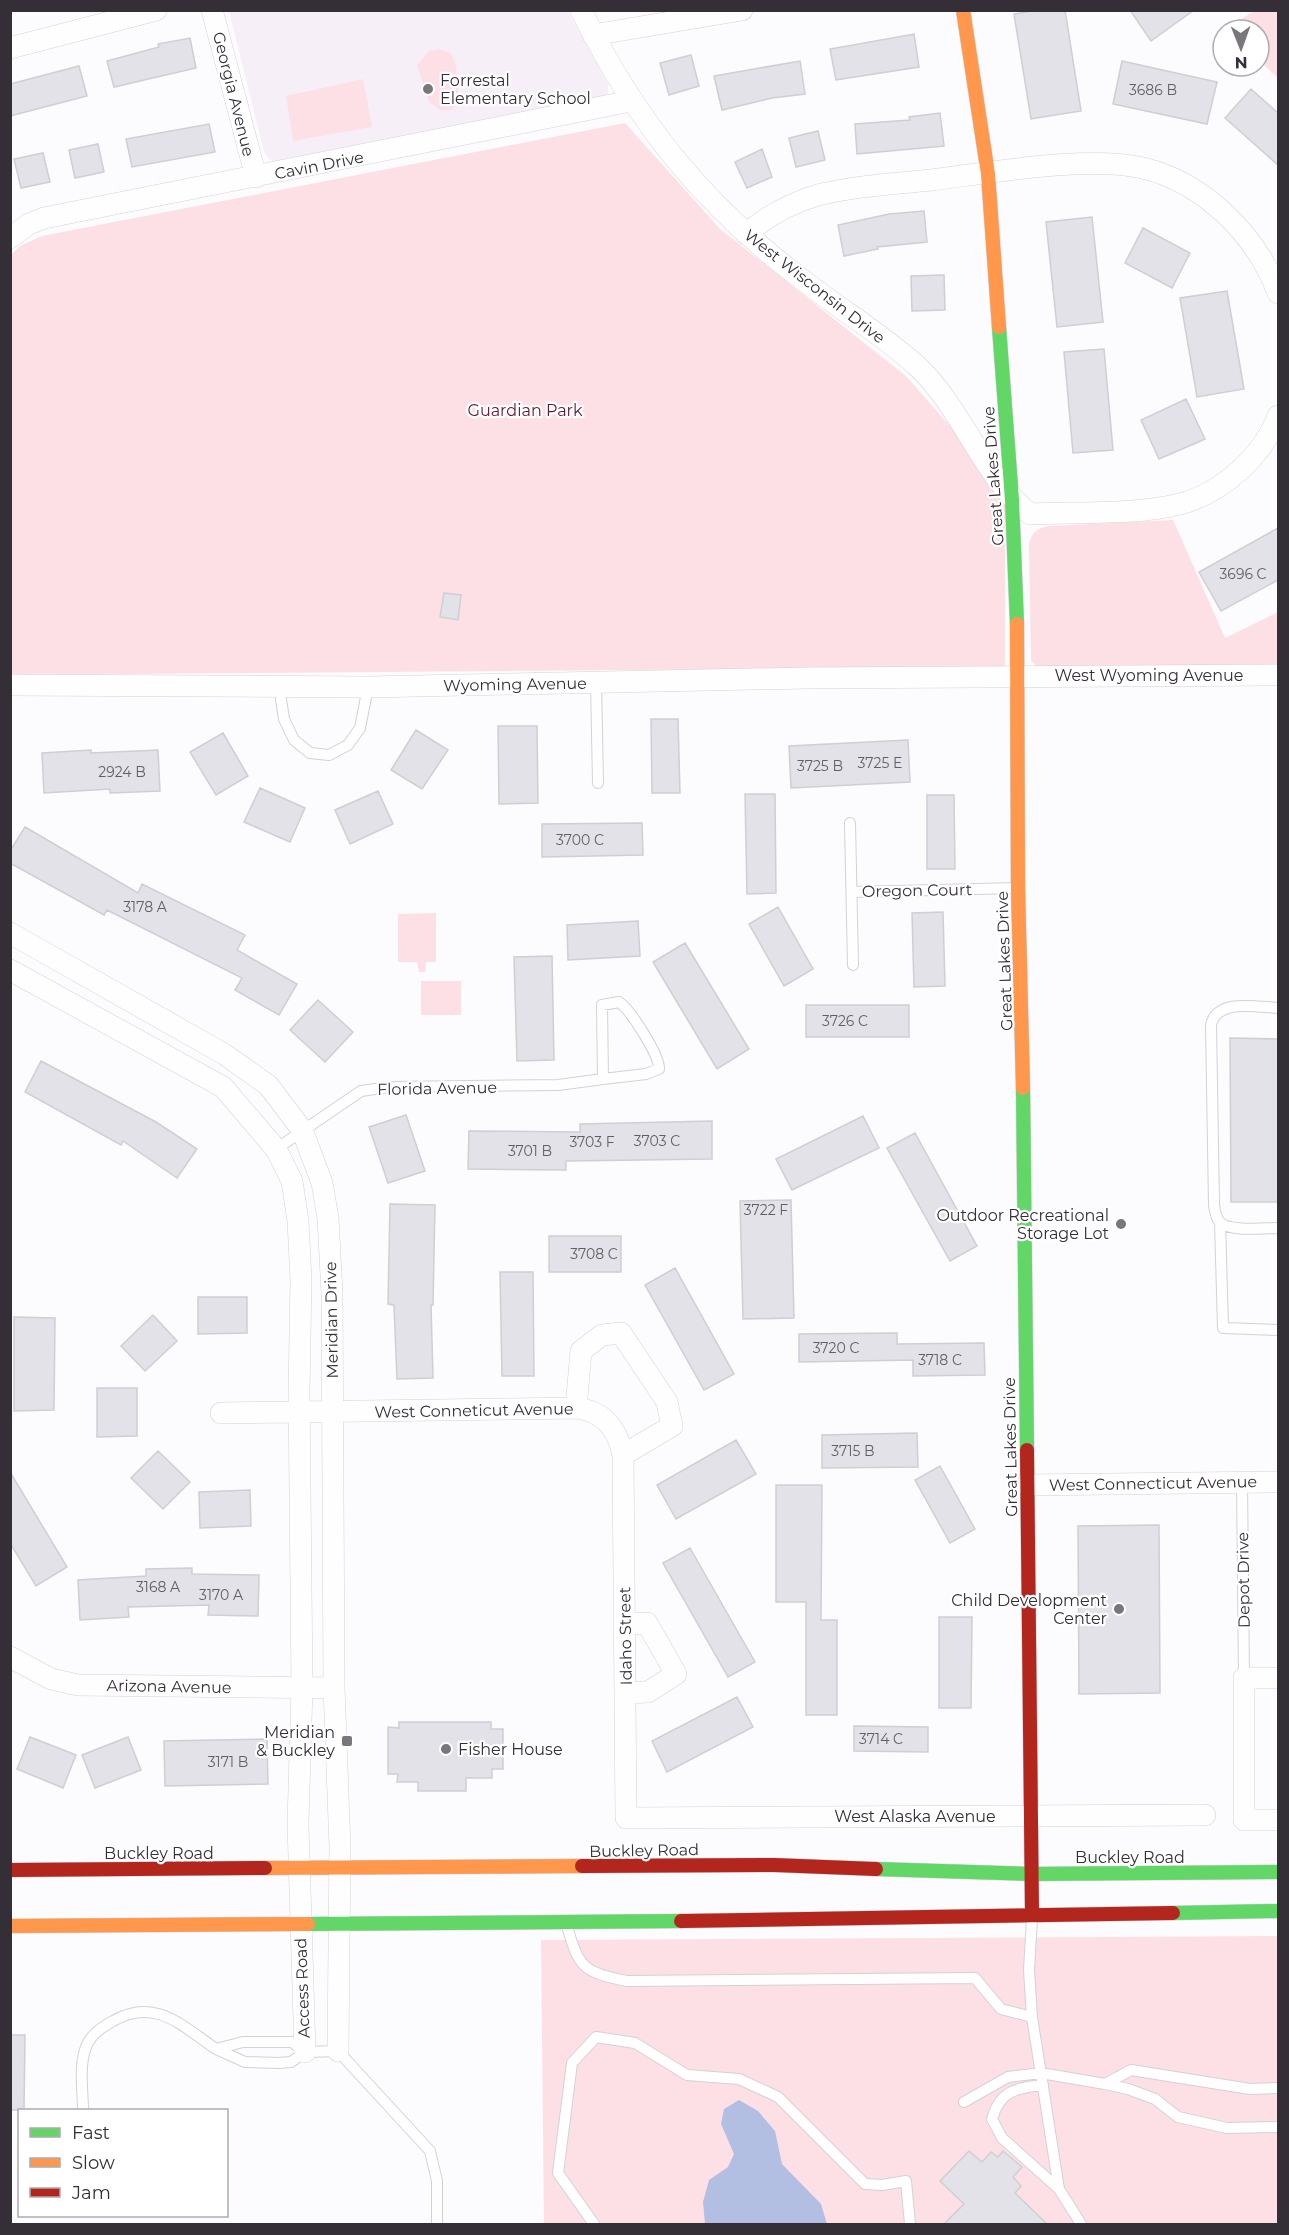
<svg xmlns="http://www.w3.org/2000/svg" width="1289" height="2235" font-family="Montserrat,sans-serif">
<rect width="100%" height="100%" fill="#fcfbfd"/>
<path fill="#f6eff8" d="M229,11h339l40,73v9l-5,6 -328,63 -6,-3 -5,-7z"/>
<path fill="#fce0e6" d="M1254,11h24v67l-19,-18v-30h-35z
M438,49l13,4 5,12 3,39 -9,6h-10l-11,-8 -12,-37 12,-14z
M363,79l9,48 -79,14 -7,-45z
M625,123l95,106 186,147 99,113v178l-994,8 -1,-419 10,-10 22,-10z
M1173,520l52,118 53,-26v55l-238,2 -9,-8 -2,-116c3,-13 7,-17 21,-19z
M436,913v49h-10l-1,10h-6l-2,-10h-19v-48z
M421,981h40v34h-40z
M1278,1936v288h-734l-3,-284z"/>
<path fill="#b2bfe2" d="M739,2100l19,11 17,20 7,33 39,40 6,20h-122l-2,-22 6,-22 19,-13 6,-13 -13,-30 3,-15z"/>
<path fill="#e3e2e8" stroke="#cfced3" stroke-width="1.5" d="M1038,10h27l16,101 -50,8 -17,-105z
M1130,10h64l-43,31z
M914,34l5,33 -83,13 -6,-31z
M190,38l6,30 -82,19 -7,-26 52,-14 -1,-3z
M691,55l8,31 -30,9 -9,-32z
M800,61l5,33 -33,4 -50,12 -8,-34z
M1122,61l95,21 -10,42 -94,-20z
M79,66l8,30 -77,20v-32z
M1251,89l27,24v52l-53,-47z
M940,113l4,33 -87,8 -2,-30 55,-4 -1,-3z
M209,124l6,28 -83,15 -6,-28z
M818,131l7,29 -29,7 -7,-29z
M98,144l6,28 -29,6 -6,-28z
M762,149l10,28 -25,11 -12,-26z
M43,153l7,29 -29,6 -7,-29z
M924,211l3,31 -50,5 1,2 -34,7 -6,-31 51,-11z
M1092,217l11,105 -46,5 -11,-105z
M1143,228l47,25 -18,35 -47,-25z
M944,275l1,35 -33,1 -1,-35z
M1227,291l17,98 -47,8 -17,-99z
M1104,349l9,101 -40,3 -9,-101z
M1186,399l19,40 -46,20 -18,-39z
M1278,528v52l-57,31 -22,-39z
M444,593l17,2 -3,25 -18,-3z
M651,719h27l2,74h-28z
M498,726h39l1,77 -39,1z
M416,730l32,20 -26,39 -31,-19z
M223,733l25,43 -32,19 -26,-43z
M908,740l2,42 -119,6 -2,-42z
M91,750v3l67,-3 2,41 -50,2v-4l-66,4 -2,-40z
M260,788l45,20 -15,34 -46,-20z
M378,791l15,33 -43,20 -15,-34z
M745,794h30l1,99 -29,1z
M927,795h27l1,74h-28z
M642,823l1,32 -101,2v-33z
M25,827l113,66 4,-9 103,51 -8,15 60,34 -18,31 -44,-25 7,-12 -135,-68 -3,5 -94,-52v-12z
M778,907l35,62 -29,17 -35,-62z
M943,912l2,74 -31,1 -2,-74z
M638,921l2,35 -72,4 -1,-35z
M685,943l64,106 -32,20 -64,-107z
M552,956l2,104 -37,1 -3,-104z
M318,1000l35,32 -28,30 -35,-32z
M806,1005h103v32h-103z
M1230,1038l48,1v163h-47z
M41,1061l115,61 41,27 -20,29 -54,-37 -2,4 -96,-53z
M406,1115l19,56 -37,12 -19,-56z
M863,1116l16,32 -87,42 -16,-31z
M712,1121v38l-146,2v9l-98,-1 1,-38 111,1v-8z
M915,1133l62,113 -27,15 -63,-113z
M791,1200l3,118 -51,1 -3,-118z
M390,1204l45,1 -2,100h-2l2,73 -36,1 -3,-74 -6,-1z
M549,1236h72v36h-72z
M675,1268l59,106 -30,16 -59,-105z
M500,1272h33l1,104h-32z
M198,1297h49v36l-49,1z
M153,1315l24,26 -32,30 -24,-25z
M14,1317l41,1 -1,92 -40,1z
M897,1333v11l87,-1 1,32 -72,1v-16l-114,2v-28z
M97,1388h40v48l-40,1z
M917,1433l1,34 -96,1v-33z
M736,1440l20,34 -80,45 -19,-34z
M158,1451l32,31 -27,27 -32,-31z
M940,1466l35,63 -25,14 -35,-63z
M10,1472l57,95 -31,19 -26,-43z
M776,1485h46l-1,135h16v95h-31v-113h-30z
M250,1490l1,36 -51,2 -1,-36z
M1159,1525l1,168 -81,1 -1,-168z
M690,1548l65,114 -27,15 -65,-114z
M192,1568v6l67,1 -1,41 -50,-1 1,-10 -81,2 1,10 -49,3 -2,-40 68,-4v-7z
M939,1617h33l-1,91h-32z
M737,1697l16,30 -86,45 -15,-31z
M399,1722h92v7h12v40h-11v9h-26v13h-48v-9h-21l1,-8h-10v-47l11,1z
M854,1726l74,1v25l-74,-1z
M30,1737l46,18 -13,33 -46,-19z
M128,1737l13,33 -46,18 -13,-33z
M267,1739l1,45 -103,2 -1,-45z
M10,2035h15l-1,75h-14z
M969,2151l13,11 9,-10 7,5 5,-6 19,16 -9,10 8,9 -6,7 32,31h-103l20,-20 -24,-23z"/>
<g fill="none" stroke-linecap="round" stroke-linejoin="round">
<g stroke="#d4d1d6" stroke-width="12">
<path id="lane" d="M596,682l2,101
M279,686l5,33 10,21 16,13 19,2 19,-10 12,-17 8,-41
M850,823l3,142
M852,892l166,-4
M1278,1008c-21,-1 -61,-10 -67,17l3,180c1,6 2,14 7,18 10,9 44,5 57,5
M276,1149l85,-58 28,-4 169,-2 45,-6 -1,-74 17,-3c11,7 41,54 40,67l-13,5 -43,5
M1220,1222l3,106 55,2
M1242,1482l2,196
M567,1926c12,43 17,46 60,55l348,-3 26,31 31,8 -3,-47 3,-51
M1032,2017l27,172 22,35
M304,2052l-12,-10h-49l-27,7 29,13 34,1 12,-1 14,-10 33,-1 92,100 7,30v43
M1105,2084l23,5 27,10 23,18 49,11 51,-1
M1043,2085c-28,3 -43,6 -51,34l10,19 57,51
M964,2102l44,-25 33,-4 64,11 26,-14 119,19 28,-1
M83,2110c0,-18 -4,-41 2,-60 4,-14 15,-22 28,-29 42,-24 68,4 103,28
M594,2224l-36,-51 14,-110 24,-26 39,6 52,32 52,4 39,18 87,87 17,1 24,-4 4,43"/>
</g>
<g stroke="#d4d1d6" stroke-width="22">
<path id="street" d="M212,10l44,167
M581,10c56,114 125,198 227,274 36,28 75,51 109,82 46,43 64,108 113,148 45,-2 107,1 150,-10 42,-11 83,-48 98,-88
M593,35l149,-25
M10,48l146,-38
M746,234c21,-18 45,-31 72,-39 36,-9 75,-11 113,-15 58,-7 157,-25 212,-12 62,15 114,68 135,125
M10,238l19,-14 15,-6 587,-117
M10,685l358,2 438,-9 472,-3
M10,933l214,121 44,31 34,45 20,53 6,35 4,75 2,395 6,159 -2,204
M10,970l213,117 53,62 16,32 6,40 3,59 -2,111 3,296 -4,137 7,228
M576,1408l5,-57 21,-16 19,-2 46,69 5,24 -49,29
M221,1413l355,-5c28,3 41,20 47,47l3,363 579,-3
M1027,1485l251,-3
M624,1624l23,-1 29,51 -28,18 -23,1
M10,1657l41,22 27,6 256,3
M1278,1678h-34v142h34"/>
</g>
<g stroke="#d4d1d6" stroke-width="15">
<path id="fast" d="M999,327l13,173 5,124
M1023,1088l4,362
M876,1869l154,5 248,-2
M1173,1913l105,-2
M308,1924l373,-3"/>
</g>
<g stroke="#d4d1d6" stroke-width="15">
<path id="slow" d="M963,10l25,164 11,153
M1017,624l1,264 5,200
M265,1868l317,-2
M10,1926l298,-2"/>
</g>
<g stroke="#d4d1d6" stroke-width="15">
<path id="jam" d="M1027,1450l5,463
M582,1866l192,-1 102,4
M10,1870l255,-2
M681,1921l492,-8"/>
</g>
<use href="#lane" stroke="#fffeff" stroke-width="10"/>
<use href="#street" stroke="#fffeff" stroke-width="21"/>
<use href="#fast" stroke="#63d668" stroke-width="14"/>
<use href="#slow" stroke="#ff974d" stroke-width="14"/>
<use href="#jam" stroke="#b3261e" stroke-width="14"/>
</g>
<g fill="#7a767c" stroke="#fff" stroke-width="2">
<circle cx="428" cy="89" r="6"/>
<circle cx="1121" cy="1224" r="6"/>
<circle cx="1119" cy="1609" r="6"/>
<rect x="341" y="1735" width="12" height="12" rx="3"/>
<circle cx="446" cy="1749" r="6"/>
</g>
<g text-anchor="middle" stroke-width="4.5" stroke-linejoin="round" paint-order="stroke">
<g font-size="14" fill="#625e65">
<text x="1153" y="95">3686 B</text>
<text x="1243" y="579">3696 C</text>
<text x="880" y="768">3725 E</text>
<text x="820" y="771">3725 B</text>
<text x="122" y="777">2924 B</text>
<text x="580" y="845">3700 C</text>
<text x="145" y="912">3178 A</text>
<text x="845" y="1026">3726 C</text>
<text x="657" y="1146">3703 C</text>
<text x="592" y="1147">3703 F</text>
<text x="530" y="1156">3701 B</text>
<text x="766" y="1215">3722 F</text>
<text x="594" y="1259">3708 C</text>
<text x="836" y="1353">3720 C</text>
<text x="940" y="1365">3718 C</text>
<text x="853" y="1456">3715 B</text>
<text x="158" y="1592">3168 A</text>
<text x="221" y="1600">3170 A</text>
<text x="881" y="1744">3714 C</text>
<text x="228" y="1767">3171 B</text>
</g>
<g font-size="16" fill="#342e36" stroke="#fff" text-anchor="end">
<text x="440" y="86" text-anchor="start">Forrestal<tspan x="440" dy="18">Elementary School</tspan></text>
<text x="1109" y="1221">Outdoor Recreational<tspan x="1109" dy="18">Storage Lot</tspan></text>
<text x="1107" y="1606">Child Development<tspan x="1107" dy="18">Center</tspan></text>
<text x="335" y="1738">Meridian<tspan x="335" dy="18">&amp; Buckley</tspan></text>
<text x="458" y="1755" text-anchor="start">Fisher House</text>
</g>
<g font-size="16" fill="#342e36" stroke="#fff">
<text transform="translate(234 94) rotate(76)" y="6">Georgia Avenue</text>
<text transform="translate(319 165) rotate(-11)" y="6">Cavin Drive</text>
<text transform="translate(815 286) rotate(38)" y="6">West Wisconsin Drive</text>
<text transform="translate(993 476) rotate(-94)" y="6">Great Lakes Drive</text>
<text x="1149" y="681">West Wyoming Avenue</text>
<text transform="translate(515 684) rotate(-1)" y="6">Wyoming Avenue</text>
<text transform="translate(917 890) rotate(-1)" y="6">Oregon Court</text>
<text transform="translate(1004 961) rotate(-92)" y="6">Great Lakes Drive</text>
<text transform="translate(437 1088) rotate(-1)" y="6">Florida Avenue</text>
<text transform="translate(331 1320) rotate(-91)" y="6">Meridian Drive</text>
<text transform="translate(474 1410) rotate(-1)" y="6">West Conneticut Avenue</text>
<text transform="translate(1010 1447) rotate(-91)" y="6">Great Lakes Drive</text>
<text transform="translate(1153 1483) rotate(-1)" y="6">West Connecticut Avenue</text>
<text transform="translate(1243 1580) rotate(-91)" y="6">Depot Drive</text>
<text transform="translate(625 1636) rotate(-91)" y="6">Idaho Street</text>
<text transform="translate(169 1686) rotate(1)" y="6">Arizona Avenue</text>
<text x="915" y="1822">West Alaska Avenue</text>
<text transform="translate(644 1850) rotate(-1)" y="6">Buckley Road</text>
<text x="159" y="1859">Buckley Road</text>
<text x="1130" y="1863">Buckley Road</text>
<text transform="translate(302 1988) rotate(-92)" y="6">Access Road</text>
</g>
<g font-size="16" fill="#621930" stroke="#fff">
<text x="525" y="416">Guardian Park</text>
</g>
</g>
<rect width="1289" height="2235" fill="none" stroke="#342e36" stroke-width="24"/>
<rect x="18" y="2109" width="210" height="108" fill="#ffffff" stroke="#aeabaf" stroke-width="1.5"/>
<rect x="30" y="2128" width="30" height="9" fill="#63d668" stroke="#aeabaf" stroke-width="1.5"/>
<text x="72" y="2139" font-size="18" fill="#342e36">Fast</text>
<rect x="30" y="2158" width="30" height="9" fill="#ff974d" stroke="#aeabaf" stroke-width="1.5"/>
<text x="72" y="2169" font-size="18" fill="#342e36">Slow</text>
<rect x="30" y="2188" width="30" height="9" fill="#b3261e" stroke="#aeabaf" stroke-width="1.5"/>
<text x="72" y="2199" font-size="18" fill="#342e36">Jam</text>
<g transform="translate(1241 48) rotate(179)"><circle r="28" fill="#ffffff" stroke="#aeabaf" stroke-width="1.5"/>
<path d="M0-4.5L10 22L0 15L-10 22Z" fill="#7a767c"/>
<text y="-9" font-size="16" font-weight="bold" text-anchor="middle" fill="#342e36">N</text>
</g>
</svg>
